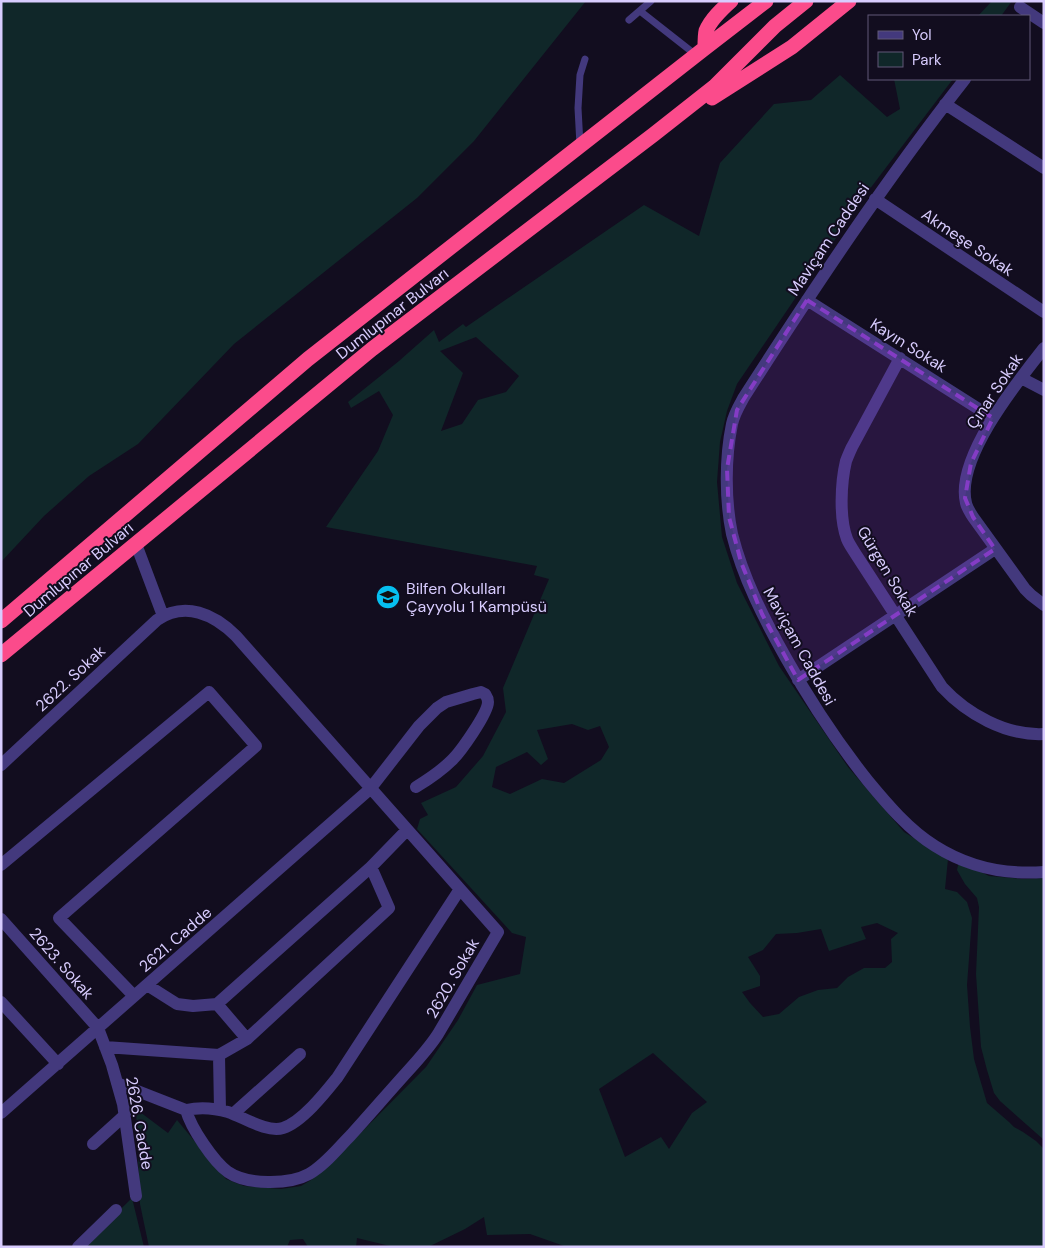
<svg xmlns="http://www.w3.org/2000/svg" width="1045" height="1248" font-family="'DM Sans',sans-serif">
<rect width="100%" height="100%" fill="#120d1f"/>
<path fill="#102729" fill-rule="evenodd" d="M1,1h585l-112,140 -57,57 -183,146 -96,100 -49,32 -45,40 -43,46z
M992,1h20l-11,15h-23z
M840,75l47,42 13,-8 -6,-30h59l-87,115 -129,190 -10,27 -7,31 -3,40 5,55 15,46 42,83 69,101 56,65 44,27 -3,30 12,3 10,10 5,16 -5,67 3,42 4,32 13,44 22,19 5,5 9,5 13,9 8,8v98h-477l-37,-13 -43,1 -3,-18 -19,12 -37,18h-34l-37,-9 -1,9h-48l-5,-8 -13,1 -3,7h-138l-9,-43 -4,-95 32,24 9,-13 49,59 18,7 37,3 20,-3 10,-6 23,-20 92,-93 32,-47 19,-35 43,-11 6,-37 -14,-4 -95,-104 3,-10 8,-4 -7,-12 35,-16 27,-31 23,-44 -3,-24 46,-109 -15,-4 3,-9 -211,-39 52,-76 15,-36 -14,-24 -28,17 -3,-6 51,-41 35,-31 5,12 24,-18 3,3 178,-122 55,31 21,-73 54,-59 37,-4zM476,337l43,39 -13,16 -28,8 -16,24 -21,7 22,-58 -23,-22zM572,724l16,6 12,-4 9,21 -8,13 -37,23 -22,-4 -32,15 -18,-7 4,-20 31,-15 14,13 7,-6 -11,-29zM877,923l21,10 -7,6 1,23 -7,6h-21l-16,9 -11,11 -19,2 -19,7 -20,17 -16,3 -13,-14 -8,-11 18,-6v-10l-12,-19 15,-7 13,-16 21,-1 24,-4 8,22 37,-12 -5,-12zM653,1053l54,49 -15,11 -23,36 -8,-12 -36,20 -26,-68z
M959,861l30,15 34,3 21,-1v262l-44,-39 -6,-8 -7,-23 -6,-23 -5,-73 3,-67 -2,-9 -12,-14 -8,-14z
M132,1198l12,49h-62z"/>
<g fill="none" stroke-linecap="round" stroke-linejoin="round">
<path stroke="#43397d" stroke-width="7" d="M640,11l56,44
M629,20l22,-19
M580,145l-2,-37 2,-33 5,-16"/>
<path stroke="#43397d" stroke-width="12" d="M1020,7l24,16
M965,79c-80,102 -151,209 -221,318 -5,9 -10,17 -12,27 -7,34 -7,76 0,110 11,44 32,85 54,124 24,43 51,84 82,123 19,23 41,49 67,65 33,21 70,29 109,26
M945,104l99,64
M875,199l169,113
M807,300l186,118
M1044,348c-26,33 -89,110 -78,155 1,5 4,9 7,14l52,72 6,6 13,10
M900,358l-48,89c-2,4 -4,9 -6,14 -5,21 -7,57 1,78 2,5 5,9 8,14l87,134c25,27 64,49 102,47
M1021,378l23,12
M136,544l27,72
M798,680l197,-131
M1,765l156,-145c28,-19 57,-6 79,16l262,296 -60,102c-9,14 -20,26 -31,38 -19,21 -37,42 -56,63 -13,13 -26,30 -42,39 -20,11 -62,11 -81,-2 -15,-11 -37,-44 -42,-62l-69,-27
M1,865l208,-173 47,54 -197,172 75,78
M1,919l97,109 14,37 11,39 13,92
M147,985l30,19 16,2 24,-2
M1,1002l57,62
M247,1039l-30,-35 154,-137
M105,1047l114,8 28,-16 142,-131 -18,-41 36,-37
M219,1055l1,55
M186,1110c14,-3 28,-2 42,2 15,5 39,21 55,16 19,-6 42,-35 54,-50l123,-189
M1,1113l369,-324 49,-63 18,-18 9,-6 27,-8 8,-2 4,2c2,3 3,4 3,8 0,11 -28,51 -37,59 -10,10 -22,18 -35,26
M233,1114l67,-60
M93,1144l32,-29
M78,1247l38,-37"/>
<path stroke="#fb4b8b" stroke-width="15" d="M705,48c0,-6 0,-13 1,-17 5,-12 16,-22 25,-30
M712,98l80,-51 57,-46
M1,621l307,-262 397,-311 61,-47
M1,655l371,-306 281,-214 61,-48 61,-61 31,-25"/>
</g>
<path fill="#843cc5" fill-opacity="0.2" stroke="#843cc5" stroke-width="4" stroke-dasharray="10 6" stroke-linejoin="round" d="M807,300l186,118 -22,45 -6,35 8,19 22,32 -197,131 -36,-66 -21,-52 -12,-45 -2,-48 10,-59z"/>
<defs>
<g id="school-disc" transform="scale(1.25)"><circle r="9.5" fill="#06bff0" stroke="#120d1f"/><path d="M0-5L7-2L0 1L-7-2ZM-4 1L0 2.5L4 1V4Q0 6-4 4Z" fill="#111"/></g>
</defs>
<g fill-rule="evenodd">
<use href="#school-disc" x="388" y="597"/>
</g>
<g text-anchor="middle" stroke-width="4" stroke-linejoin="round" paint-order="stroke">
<g font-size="16" fill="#d8ccfe" stroke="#120d1f">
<text transform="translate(828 239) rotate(-56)" y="6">Maviçam Caddesi</text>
<text transform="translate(968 242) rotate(34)" y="6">Akmeşe Sokak</text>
<text transform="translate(392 313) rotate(-38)" y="6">Dumlupınar Bulvarı</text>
<text transform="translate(909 345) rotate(32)" y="6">Kayın Sokak</text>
<text transform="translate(994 391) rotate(-56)" y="6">Çınar Sokak</text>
<text transform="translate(78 569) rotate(-40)" y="6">Dumlupınar Bulvarı</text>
<text transform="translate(888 571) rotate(59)" y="6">Gürgen Sokak</text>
<text transform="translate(800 646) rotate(61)" y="6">Maviçam Caddesi</text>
<text transform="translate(70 678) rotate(-43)" y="6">2622. Sokak</text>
<text transform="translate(175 939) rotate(-41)" y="6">2621. Cadde</text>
<text transform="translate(62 963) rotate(49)" y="6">2623. Sokak</text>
<text transform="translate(452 978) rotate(-60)" y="6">2620. Sokak</text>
<text transform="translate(140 1123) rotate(80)" y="6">2626. Cadde</text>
</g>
<g font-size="16" fill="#d8ccfe" stroke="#120d1f" text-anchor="start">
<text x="406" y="594">Bilfen Okulları<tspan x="406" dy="18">Çayyolu 1 Kampüsü</tspan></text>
</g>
</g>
<rect width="1045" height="1248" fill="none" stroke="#d8ccfe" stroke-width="5"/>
<rect x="868" y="15" width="162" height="65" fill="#120d1f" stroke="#615978"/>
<rect x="878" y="31" width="25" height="8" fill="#43397d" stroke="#615978"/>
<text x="912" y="40" font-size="15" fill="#d8ccfe">Yol</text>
<rect x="878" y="52" width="25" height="15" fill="#102729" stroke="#615978"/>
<text x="912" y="65" font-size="15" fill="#d8ccfe">Park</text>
</svg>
